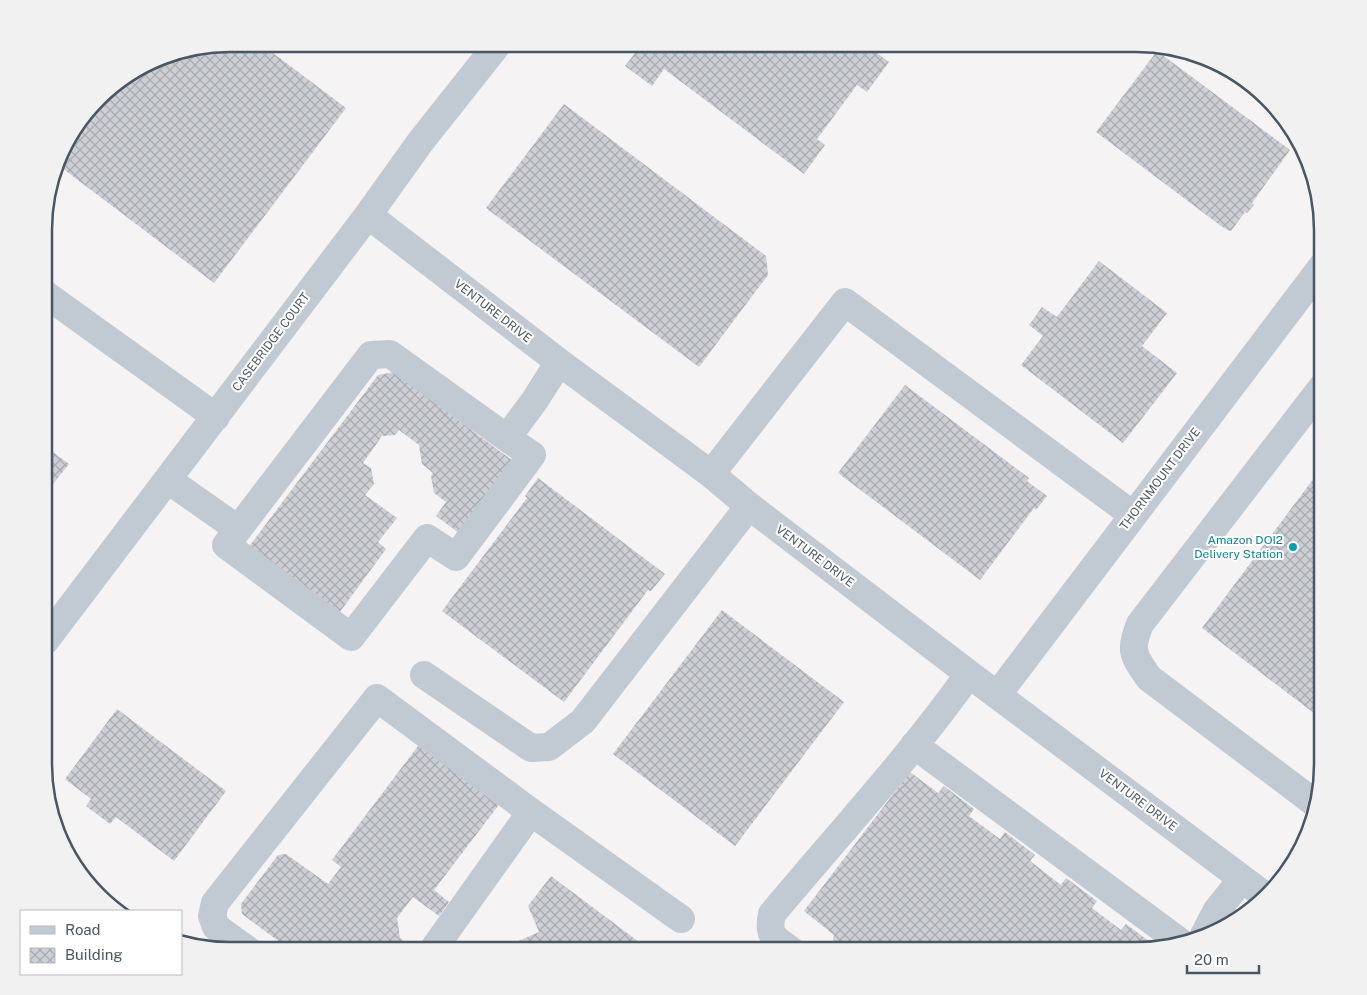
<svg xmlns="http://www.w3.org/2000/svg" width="1367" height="995" font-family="'Public Sans',sans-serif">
<defs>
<pattern id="building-cross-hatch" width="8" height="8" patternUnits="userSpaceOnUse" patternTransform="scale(1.25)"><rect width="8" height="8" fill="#cdcfd5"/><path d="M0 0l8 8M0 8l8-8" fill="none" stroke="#a8abb0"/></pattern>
</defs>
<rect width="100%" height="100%" fill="#f5f3f3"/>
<path fill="url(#building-cross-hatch)" d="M231,44h30l85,64 -132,175 -156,-118 5,-17 44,-58 52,-32z
M642,44h223l24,18 -22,30 -10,-7 -40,54 8,6 -21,29 -140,-105 -12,17 -27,-20z
M1157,51l133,99 -38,53 2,2 -7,8 -2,-1 -14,19 -2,-1v1l-8,-5 -125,-94z
M564,104l202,152 2,19 -69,92 -213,-159z
M1099,261l68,52 -25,33 35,27 -54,70 -102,-78 22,-29 -14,-11 13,-18 15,10z
M394,372l119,89 -54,72 -23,-17 10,-14 -12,-9 -3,-17 2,-3 -11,-9 -3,-19 -20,-15 -4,5 -13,1 -19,27 8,5 3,16 -9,11 32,23 -19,24 8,7 -49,67 -89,-68 130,-173z
M905,385l124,93 -2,3 20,15 -11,14 -2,-2 -54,72 -142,-107z
M45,446l24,18 -24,30z
M1323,466v254l-121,-92z
M538,478l127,96 -14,17 -3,-1 -84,112 -122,-91 85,-113 -2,-2z
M722,610l122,92 -109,144 -122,-92z
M117,709l109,82 -52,70 -58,-44 -6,7 -24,-18 5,-7 -26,-20z
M424,738l77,64 -67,88 15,12 -10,14 -26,-19 -16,21 3,20 17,13h-125l-50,-37 -1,-10 37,-49 8,-1 42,30 13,-17 -9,-7z
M910,772l28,21 6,-7 30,23 -5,7 31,23 5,-7 30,23 -5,6 31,24 5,-7 31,23 -5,7 29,22 5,-6 31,23 -20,4 -306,-1 3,-15 -30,-24z
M551,876l100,75h-156l44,-19 -11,-26z"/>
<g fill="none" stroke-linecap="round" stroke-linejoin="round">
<path stroke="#c1cad2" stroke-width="28" d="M368,215l191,147 152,112 38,32 220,168 295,221
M45,294l171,123
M507,438l25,17 -76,102 -29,-19 -76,99 -125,-92 145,-190 19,-1 117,84 28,-38 24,-38
M711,474l134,-172 288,213
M168,480l70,49
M45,641l323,-426 53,-74 77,-97
M424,675l107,73 18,-1 34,-26 166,-215
M998,694l325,-429
M914,745l265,196
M1316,804l-167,-126c-16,-23 -20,-27 -9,-54l183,-238
M1204,935l13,-25 25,-31
M249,951l-33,-24 -4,-11 3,-13 162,-205 154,114
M432,951l99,-139 150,107
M792,951c-17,-13 -25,-14 -20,-37 66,-79 137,-156 197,-240"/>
</g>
<circle fill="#0f9aa8" stroke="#fff" stroke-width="2" cx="1293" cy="547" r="5"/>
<g text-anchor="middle" stroke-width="4" stroke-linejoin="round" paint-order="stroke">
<g font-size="12" fill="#4a5661" stroke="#fff">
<text transform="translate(493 311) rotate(38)" y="4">VENTURE DRIVE</text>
<text transform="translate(271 342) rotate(-53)" y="4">CASEBRIDGE COURT</text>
<text transform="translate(1160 479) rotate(-53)" y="4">THORNMOUNT DRIVE</text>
<text transform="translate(815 556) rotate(37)" y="4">VENTURE DRIVE</text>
<text transform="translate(1138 800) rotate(37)" y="4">VENTURE DRIVE</text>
</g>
<g font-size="12" fill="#0d838f" stroke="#fff" text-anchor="end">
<text x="1283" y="544">Amazon DOI2<tspan x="1283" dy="14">Delivery Station</tspan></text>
</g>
</g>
<path d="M0 0H1367V995H0ZM230 52H1136A178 178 0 0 1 1314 230V764A178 178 0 0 1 1136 942H230A178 178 0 0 1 52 764V230A178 178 0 0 1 230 52Z" fill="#f1f1f2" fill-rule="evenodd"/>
<path fill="none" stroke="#4a5661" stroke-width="2.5" d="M230 52H1136A178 178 0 0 1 1314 230V764A178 178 0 0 1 1136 942H230A178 178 0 0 1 52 764V230A178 178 0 0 1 230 52Z"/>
<rect x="20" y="910" width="162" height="65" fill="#ffffff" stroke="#b7bbc0"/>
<rect x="30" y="926" width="25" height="8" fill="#c1cad2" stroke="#b7bbc0"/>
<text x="65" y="935" font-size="15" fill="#4a5661">Road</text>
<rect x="30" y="948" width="25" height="15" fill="url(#building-cross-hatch)" stroke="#b7bbc0"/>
<text x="65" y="960" font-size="15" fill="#4a5661">Building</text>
<path d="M1187 965v8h72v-8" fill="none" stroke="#4a5661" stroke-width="2.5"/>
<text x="1194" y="965" font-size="15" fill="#4a5661" stroke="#ffffff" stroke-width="4" paint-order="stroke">20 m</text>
</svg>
